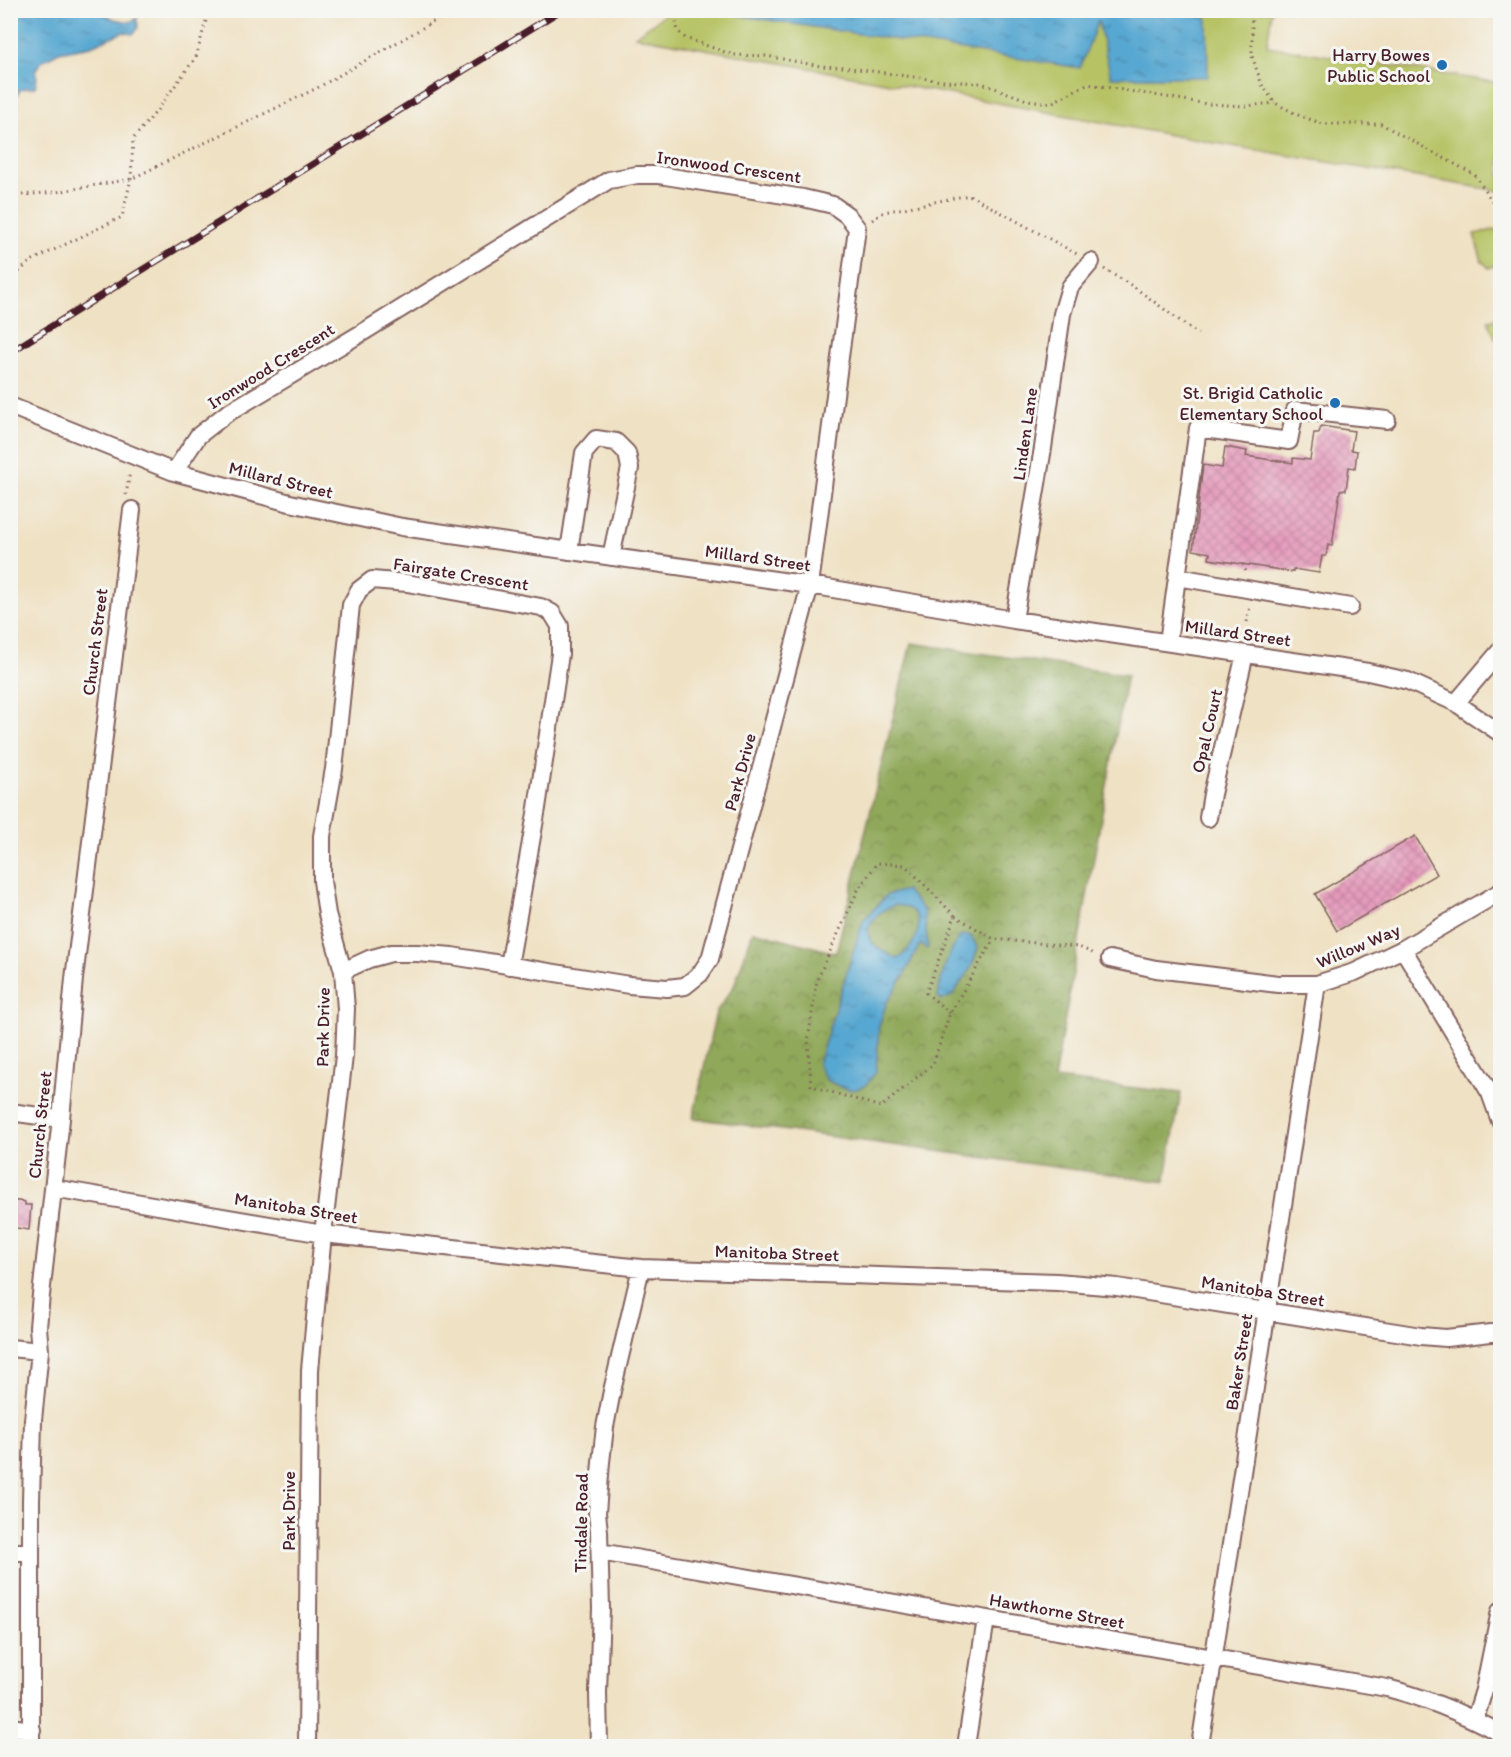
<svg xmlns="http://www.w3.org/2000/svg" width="1511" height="1757" font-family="Itim,sans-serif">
<defs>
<pattern id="forest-crowns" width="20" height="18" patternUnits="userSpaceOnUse" patternTransform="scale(1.5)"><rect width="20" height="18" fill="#90a85a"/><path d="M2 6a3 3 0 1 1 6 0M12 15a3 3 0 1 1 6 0" fill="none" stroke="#78884b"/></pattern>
<pattern id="water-ripples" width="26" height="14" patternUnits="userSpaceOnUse" patternTransform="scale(1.5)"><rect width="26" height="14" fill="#57a7d1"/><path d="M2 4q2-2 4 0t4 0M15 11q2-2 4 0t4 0" fill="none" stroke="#4a87aa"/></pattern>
<pattern id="building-cross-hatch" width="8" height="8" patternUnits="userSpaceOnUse" patternTransform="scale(1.5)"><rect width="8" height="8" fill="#e493b7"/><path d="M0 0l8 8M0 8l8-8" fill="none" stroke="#bb7795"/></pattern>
</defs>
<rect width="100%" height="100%" fill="#f6f6f2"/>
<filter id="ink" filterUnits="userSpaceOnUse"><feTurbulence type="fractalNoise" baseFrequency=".0167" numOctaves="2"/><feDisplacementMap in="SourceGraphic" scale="12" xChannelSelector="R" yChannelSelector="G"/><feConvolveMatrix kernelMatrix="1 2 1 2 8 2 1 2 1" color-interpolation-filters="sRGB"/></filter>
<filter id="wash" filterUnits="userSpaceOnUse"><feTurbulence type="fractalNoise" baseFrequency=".008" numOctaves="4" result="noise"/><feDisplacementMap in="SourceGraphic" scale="24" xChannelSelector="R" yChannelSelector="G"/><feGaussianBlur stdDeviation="1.35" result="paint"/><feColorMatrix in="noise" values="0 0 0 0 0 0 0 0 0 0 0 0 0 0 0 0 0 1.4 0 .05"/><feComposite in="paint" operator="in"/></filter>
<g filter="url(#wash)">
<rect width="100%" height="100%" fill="#efe1c3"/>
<path fill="url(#forest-crowns)" stroke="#6d6442" stroke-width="1.5" d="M911,643l216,32 -73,404 127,14 -16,89 -472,-64 23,-106 18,-26 19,-55 83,22z"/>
<path fill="#b6c264" stroke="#807048" stroke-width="1.5" d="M671,10l601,1 -5,35 233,37v108l-286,-48 -579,-107z
M1499,229l1,8v26l-11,5 -7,-7 -8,-27z
M1500,316v20l-5,2 -7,-17z"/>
<path fill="url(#water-ripples)" stroke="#50637e" stroke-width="1.5" fill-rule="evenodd" d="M11,10l89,1 14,8 16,3 7,-4 1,10 -5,6 -10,-2 -32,14 -32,6 -17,9 -7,9 2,8 -2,9 -14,2 -10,14z
M988,10l9,8 38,-3 4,-5 140,1 28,7 1,59h-97l-13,-56 -18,47 -344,-53v-4z
M906,890l18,21 4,36 -1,2 -6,-5 -2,2 -14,28 -19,30 -7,22 -3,46 -10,13 -12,5 -11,-2 -17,-8 -8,-16 45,-143 24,-26zM895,905c37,3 24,39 3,54 -8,-4 -19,-9 -25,-16 -14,-17 7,-33 22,-38z
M961,935l10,1 7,12 -7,20 -19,28 -10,4 -4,-3c3,-23 9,-43 23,-62z"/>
<g id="blocks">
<path fill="url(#building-cross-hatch)" d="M1321,426l33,5 -3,19 6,1 -2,17 -6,-1 -3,23h-6l-8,56 -4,-1 -2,11h-4l-3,17 -26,-4v3l-84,-13 1,-6 -17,-3 10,-85 19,3 3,-21 22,4 -1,5 47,7v-5l17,2 4,-27h5z
M1415,836l22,38 -100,57 -22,-37z
M10,1200l15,2v3h6l-2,25 -19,-3z"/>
</g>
</g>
<g filter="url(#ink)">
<use href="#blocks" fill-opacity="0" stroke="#846360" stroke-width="1.5"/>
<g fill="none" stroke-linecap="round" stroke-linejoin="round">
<g stroke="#846360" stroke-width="20">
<path id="minor" d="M10,406l164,66 116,31 112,24 408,58 204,35 354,52 40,9 48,22 44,30
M174,472l24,-36 28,-22 139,-83 244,-151 28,-5h22l144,23 30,7 14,10 10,13 -47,357 -100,374 -10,15 -15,12 -18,2 -38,-3 -177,-29 -35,-3h-26l-22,6 -26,12 3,38 -2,47 -21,178 -13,136 -3,376
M569,551l15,-98 12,-14 20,3 11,11 3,15 -19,89
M1178,577l172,30
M1014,620l29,-172 19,-134 8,-27 21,-25
M1168,642l30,-214 91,13 6,-31 92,10
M1456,703l44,-52
M1208,818l4,-24 33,-140
M1403,949l87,144 10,28
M1110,959l46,10 58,7 64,8h39l38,-12 48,-23 97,-57
M343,971l-16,-57 -5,-33v-45l12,-67 17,-164 8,-15 13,-10 35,3 134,24 11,6 8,13v28l-23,154 -28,158
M10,1112l51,7
M53,1188l270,46 318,34 416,14 60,5 304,49 25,2 45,-5h9
M10,1348l30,3
M10,1552h20
M600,1552l787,136c40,10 77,26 113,45
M1475,1719l9,-29 16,-79
M10,1727l22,3
M31,1746v-245l2,-81 7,-69 -2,-24 3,-32 20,-176 13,-140 58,-469
M599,1746l-1,-54 3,-83 -2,-78 -2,-18 4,-51 4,-35 7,-36 29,-123
M966,1746l20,-127
M1200,1746l117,-762"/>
</g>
<path stroke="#846360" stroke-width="3" stroke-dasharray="1.5 4.5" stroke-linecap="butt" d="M679,10l-2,6 -1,7 2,8 7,7 48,17 33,1 54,10 23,1 99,14 39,2 46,17 24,3 36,-19 121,20 38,2 29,-3
M1247,10l5,8v38l10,29 13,18 23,12 25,9h58l94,51 25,38
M10,196l46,-4 75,-13 186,-91 137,-78
M872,220l12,-8 85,-17 108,59
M1104,269l30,18 64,47
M10,280l21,-19 91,-44 9,-38 2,-40 22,-26 41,-56 13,-47
M126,495l4,-23
M1243,564l4,10
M1247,622l3,-16
M955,916l39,23 85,8 16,7
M950,1013l-24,-20 29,-77 -50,-51 -28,-2 -19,27 -41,90 -9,61 3,45 70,21 52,-43 17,-51 44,-74"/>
<use href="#minor" stroke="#fff" stroke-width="16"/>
<g stroke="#4a1f2b" stroke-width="7">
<path id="rail" d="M10,353l13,-9 538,-334"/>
</g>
<use href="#rail" stroke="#f6f6f2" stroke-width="4.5" stroke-dasharray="14" stroke-linecap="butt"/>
</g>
</g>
<g fill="#1f6fb2" stroke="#f6f6f2" stroke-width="2">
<circle cx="1442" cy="65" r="6"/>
<circle cx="1335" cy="403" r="6"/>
</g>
<g text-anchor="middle" stroke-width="6" stroke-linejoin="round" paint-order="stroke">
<g font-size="18" fill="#4a1f2b" stroke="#f6f6f2" text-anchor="end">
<text x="1430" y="61">Harry Bowes<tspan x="1430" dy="21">Public School</tspan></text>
<text x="1323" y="399">St. Brigid Catholic<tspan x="1323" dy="21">Elementary School</tspan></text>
</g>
<g font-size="18" fill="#4a1f2b" stroke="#f6f6f2">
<text transform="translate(729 167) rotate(8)" y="6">Ironwood Crescent</text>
<text transform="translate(271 366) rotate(-32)" y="6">Ironwood Crescent</text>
<text transform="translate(1025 434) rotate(-82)" y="6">Linden Lane</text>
<text transform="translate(281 480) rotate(14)" y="6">Millard Street</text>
<text transform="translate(758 558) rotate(8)" y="6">Millard Street</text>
<text transform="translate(461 574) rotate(9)" y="6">Fairgate Crescent</text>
<text transform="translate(1238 633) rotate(8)" y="6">Millard Street</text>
<text transform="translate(95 642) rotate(-83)" y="6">Church Street</text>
<text transform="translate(1207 731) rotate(-77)" y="6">Opal Court</text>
<text transform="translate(740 772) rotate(-75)" y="6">Park Drive</text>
<text transform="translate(1358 946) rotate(-23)" y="6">Willow Way</text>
<text transform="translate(323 1027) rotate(-89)" y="6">Park Drive</text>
<text transform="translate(40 1125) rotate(-84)" y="6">Church Street</text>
<text transform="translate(296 1208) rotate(9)" y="6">Manitoba Street</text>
<text transform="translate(777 1253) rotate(2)" y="6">Manitoba Street</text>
<text transform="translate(1263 1291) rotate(9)" y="6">Manitoba Street</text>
<text transform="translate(1239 1362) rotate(-81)" y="6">Baker Street</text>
<text transform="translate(289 1511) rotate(-90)" y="6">Park Drive</text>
<text transform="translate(581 1523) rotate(-89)" y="6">Tindale Road</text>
<text transform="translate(1057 1611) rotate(10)" y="6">Hawthorne Street</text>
</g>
</g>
<rect width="1511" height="1757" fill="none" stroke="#f6f6f2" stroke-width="36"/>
</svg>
